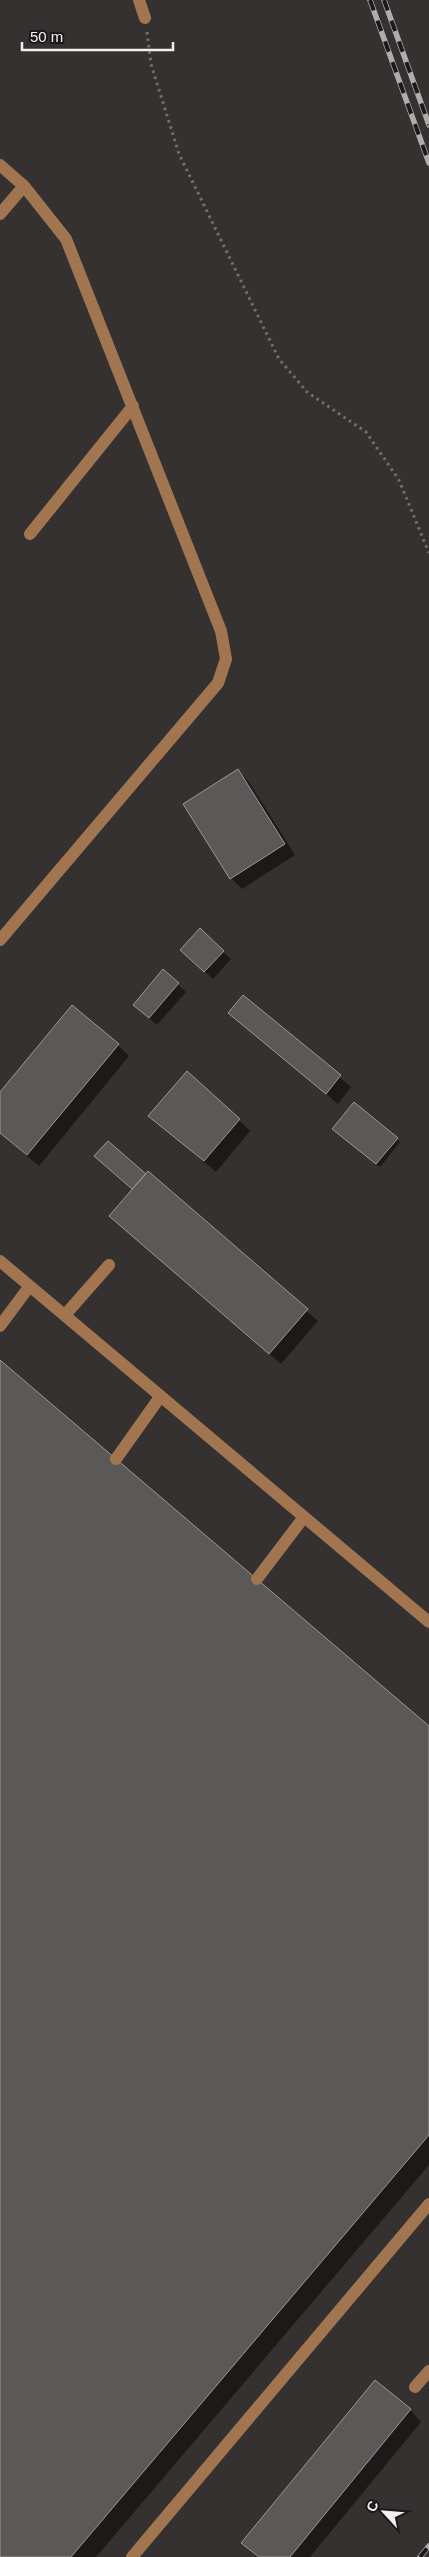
<svg xmlns="http://www.w3.org/2000/svg" width="429" height="2557" font-family="Arial,sans-serif">
<rect width="100%" height="100%" fill="#343130"/>
<path fill="#0007" d="M238,770l11,12 46,73 -53,34 -11,-11z
M200,930l31,29 -18,20 -31,-29z
M163,971l23,21 -29,33 -23,-20z
M244,996l107,91 -13,17 -108,-91z
M118,1045l11,11 -90,110 -39,-33v-39z
M150,1116l89,4 11,11 -34,41z
M338,1133l59,6 3,3 -20,25z
M104,1164l42,11 2,-2 170,148 -37,43 -159,-137 11,-37z
M0,1362l429,365v438l-333,392h-96z
M410,2410l11,12 -111,135h-52l-15,-14z"/>
<path fill="#5b5858" stroke="#9c9899" d="M238,769l47,75 -55,35 -47,-75z
M200,928l24,23 -20,21 -24,-22z
M163,969l16,14 -30,35 -16,-13z
M243,995l98,80 -15,19 -98,-81z
M72,1005l47,39 -92,111 -27,-22v-41z
M187,1071l53,48 -36,42 -56,-45z
M354,1102l44,36 -22,26 -44,-35z
M108,1141l38,33 -14,15 -38,-33z
M148,1171l160,138 -39,45 -160,-138z
M0,1360l429,366v409l-358,422h-71z
M375,2380l36,29 -121,148h-31l-18,-14z"/>
<g fill="none" stroke-linecap="round" stroke-linejoin="round">
<path stroke="#73706f" stroke-width="3" stroke-dasharray="2.5 4" stroke-linecap="butt" d="M147,32l4,32 28,90 100,205 28,33 59,40 33,48 30,73"/>
<path stroke="#a1754f" stroke-width="12" d="M139,0l6,18
M0,165l24,21 42,53 155,392 5,28 -8,24 -218,257
M0,214l24,-28
M30,534l103,-128
M0,1261l429,361
M65,1315l44,-50
M0,1326l29,-39
M116,1459l44,-62
M257,1579l47,-62
M415,2387l14,-16
M132,2557l297,-353"/>
<g stroke="#afacab" stroke-width="5.5">
<path id="rail" d="M370,0l59,163
M384,0l45,125
M420,2557l9,-11"/>
</g>
<use href="#rail" stroke="#1b1919" stroke-width="4" stroke-dasharray="11" stroke-linecap="butt"/>
</g>
<g transform="translate(384 2512) rotate(296)" stroke="#1b1919" stroke-width="4" paint-order="stroke">
<path d="M0-4L9 19L0 12L-9 19Z" fill="#f3f1f0"/>
<text y="-8" font-size="14" font-weight="bold" text-anchor="middle" fill="#f3f1f0">С</text>
</g>
<path d="M22 42v8h151v-8" fill="none" stroke="#f3f1f0" stroke-width="2.5"/>
<text x="30" y="42" font-size="15" fill="#f3f1f0" stroke="#1b1919" stroke-width="4" paint-order="stroke">50 m</text>
</svg>
